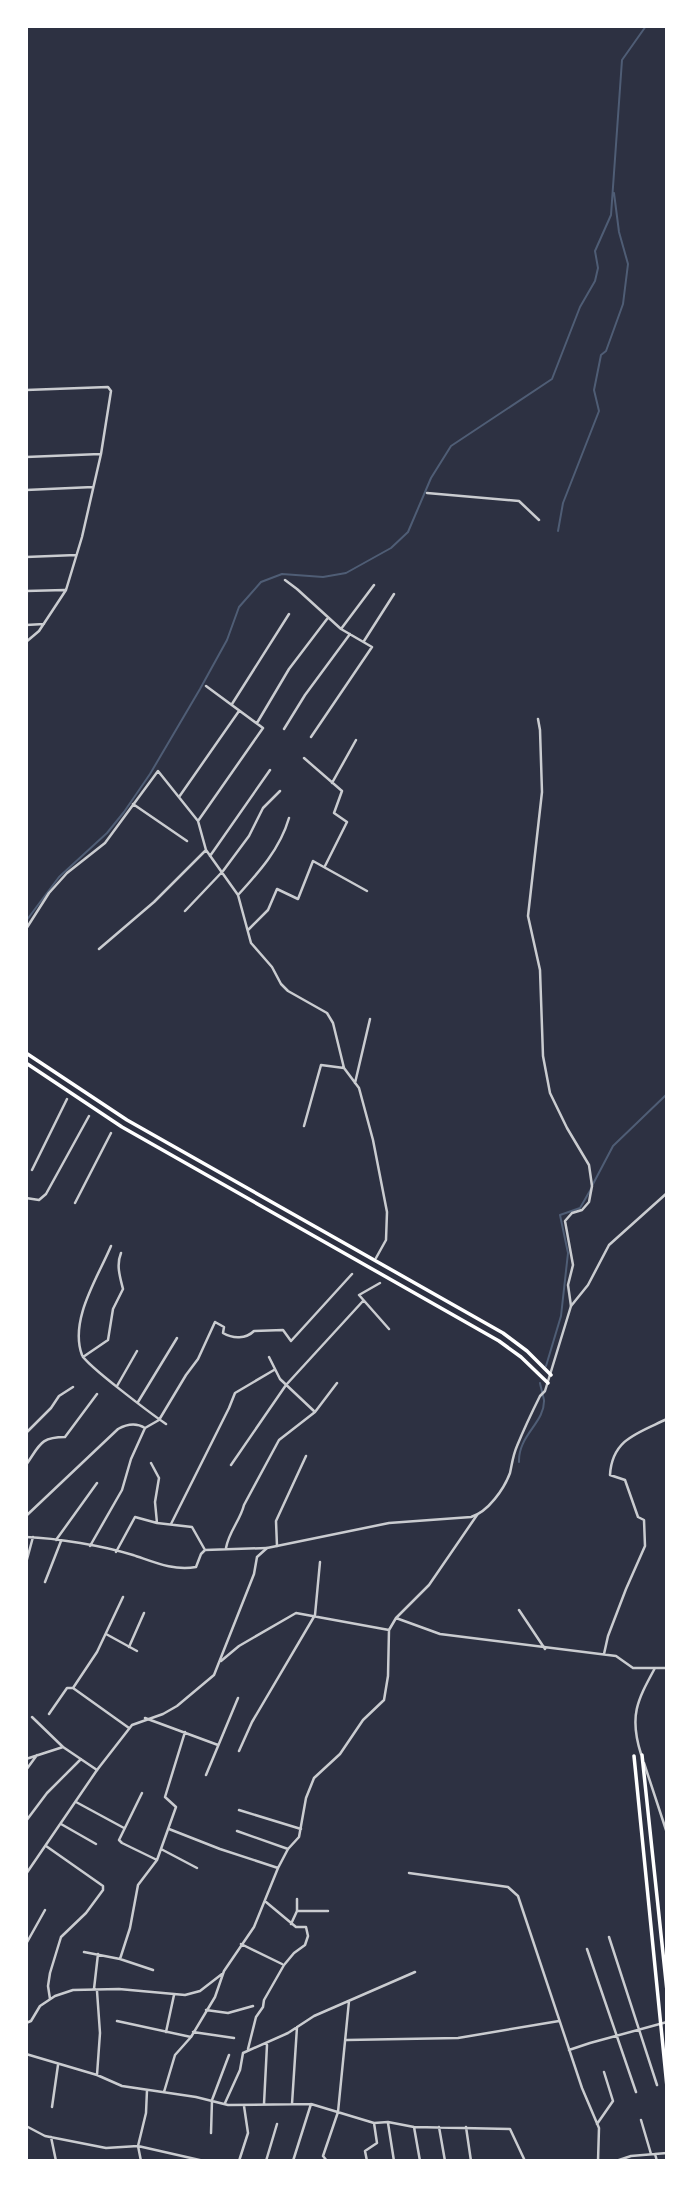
<svg xmlns="http://www.w3.org/2000/svg" width="693" height="2187" font-family="'Nunito Sans',sans-serif">
<rect width="100%" height="100%" fill="#2d3142"/>
<g fill="none" stroke-linecap="round" stroke-linejoin="round">
<path stroke="#4f5d75" stroke-width="2" d="M558,531l5,-28 36,-92 -5,-21 7,-35 5,-4 17,-47 5,-40 -9,-32 -5,-39
M26,921l33,-44 48,-44 17,-21 26,-38 50,-85 27,-49 12,-33 22,-25 21,-8 41,3 23,-4 45,-25 17,-16 23,-54 20,-32 101,-67 28,-72 15,-26 3,-13 -3,-17 16,-36 11,-155 24,-34
M593,1184l20,-38 54,-52
M546,1366l15,-50 7,-63 -8,-38 20,-7 11,-19
M519,1462c-1,-27 26,-39 25,-62 -1,-5 -3,-12 -4,-17"/>
<path stroke="#caccd0" stroke-width="2.5" d="M26,390l82,-3 3,4 -10,63 -19,83 -16,53 -27,41 -13,11
M26,457l74,-3
M26,490l67,-3
M427,493l92,8 20,19
M26,557l50,-2
M285,580l12,9 44,40 31,18 -61,90
M26,591l39,-1
M26,625l18,-1
M341,629l33,-44
M364,641l30,-47
M232,704l57,-90
M538,719l2,11 2,62 -14,124 12,54 3,86 7,37 17,35 22,37 3,21 -3,16 -7,8 -10,3 -7,8 8,44 -5,20 3,21
M257,723l32,-54 38,-50
M284,729l21,-34 45,-61
M304,758l38,33 -8,22 13,9 -22,44
M332,783l24,-43
M179,797l60,-86
M133,804l54,37
M198,821l65,-93 -57,-42
M210,856l60,-86
M238,895c21,-23 42,-46 51,-77
M185,911l38,-40 26,-35 14,-28 17,-17
M26,929l23,-36 18,-20 38,-30 53,-72 40,50 8,29 32,45 13,48 21,24 9,17 7,7 39,22 6,10 11,45 15,20 14,52 14,72 -1,28 -10,18
M248,930l20,-20 9,-21 21,10 15,-38 54,30
M99,949l55,-47 52,-52
M355,1083l15,-64
M304,1126l17,-61 23,3
M32,1170l35,-71
M26,1198l13,2 7,-6 43,-78
M75,1203l36,-70
M111,1246c-13,31 -42,74 -29,109 4,10 71,60 84,69
M380,1283l-21,12 30,34
M83,1357l25,-17 5,-31 10,-20c-3,-12 -7,-24 -2,-36
M269,1357l11,22 35,33
M117,1386l20,-35
M138,1402l39,-64
M26,1433l25,-25 8,-12 14,-9
M151,1463l8,15 -4,24 2,21
M26,1465c14,-20 14,-28 39,-28l32,-43
M231,1465l55,-80 77,-84
M26,1516l92,-87c9,-5 19,-6 27,-1
M171,1524l58,-116 6,-15 39,-23
M26,1537c31,1 78,9 107,18 21,7 40,16 63,12l5,-13 4,-4 62,-2
M56,1540l41,-57
M90,1546l32,-56 9,-31 14,-31 14,-8 27,-45 12,-16 17,-37 9,5 -1,6c10,6 23,6 31,-2l29,-1 8,11 61,-67
M277,1546l-1,-25 30,-65
M226,1548c3,-17 14,-27 18,-43l35,-65 36,-28 22,-29
M116,1552l19,-35 22,6 35,4 13,23
M26,1563l7,-26
M45,1582l16,-41
M519,1610l26,39
M396,1618l44,16 176,22 17,12h34
M106,1634l31,17
M129,1647l15,-34
M604,1654l4,-18 18,-47 19,-43 -1,-26 -6,-3 -13,-37 -15,-5c2,-36 28,-42 57,-56
M221,1661l18,-15 57,-33 93,17
M73,1688l24,-36 26,-55
M49,1714l18,-26h6l56,40
M32,1717l31,30
M145,1718l73,27
M239,1751l13,-29 63,-107 5,-53
M641,1754c-12,-38 -4,-53 14,-86
M26,1759l37,-12 34,23
M644,1763l23,70
M26,1770l11,-15
M206,1775l32,-77
M142,1793l-23,47 3,3 35,17
M76,1802l48,26
M239,1810l62,19
M26,1821l21,-28 34,-34
M61,1824l35,20
M169,1829l51,20 58,19
M237,1831l51,18
M46,1846l57,40v4l-17,23 -25,24 -11,36 -2,13 2,13
M161,1849l36,19
M409,1873l99,14 10,9 64,192 17,40 -1,33
M297,1911h31
M291,1924l6,-13v-12
M609,1937l48,148
M26,1944l19,-34
M241,1944l41,20
M587,1949l49,143
M84,1952l36,7 33,11
M120,1959l10,-31 8,-43 19,-25 19,-53 -11,-10 20,-65
M94,1989l4,-35
M206,2010l22,3 25,-7
M117,2021l74,16
M26,2023l5,-2 9,-15 15,-10 18,-6 46,-1 66,6 15,-4 22,-17
M166,2032l8,-37
M193,2032l41,6
M347,2040l111,-2 101,-17
M248,2049l8,-32 7,-10 1,-7 20,-35 10,-12 11,-8 3,-9 -2,-9h-10l-30,-25
M569,2050l21,-7 77,-21
M26,2054l71,21 25,11 74,11 32,8 83,-1 63,19 14,-1 26,5 96,2 15,32
M97,2075l3,-42 -3,-42
M164,2092l11,-37 16,-18 24,-40 9,-26 30,-44 24,-59 10,-19 11,-12 7,-39 8,-20 26,-24 23,-34 21,-20 4,-24 1,-46 7,-12 33,-33 48,-70
M225,2103l15,-33 3,-17 45,-20 26,-17 101,-44
M264,2104l3,-59
M292,2104l5,-77
M52,2107l6,-42
M641,2120l10,34
M388,2123l6,38
M597,2124l16,-23 -9,-29
M26,2126l19,10 61,12 32,-2 66,15
M414,2127l6,34
M439,2127l6,34
M466,2127l5,34
M211,2133l1,-33 17,-45
M51,2137l5,24
M655,2154l2,7
M141,2161l-3,-15 8,-33 1,-23
M239,2161l9,-28 -4,-27
M266,2161l11,-37
M293,2161l18,-57
M327,2161l-4,-5 15,-44 11,-111
M367,2161l-2,-10 12,-8 -3,-20
M616,2161l15,-5 36,-3"/>
<path stroke="#caccd0" stroke-width="2.5" d="M26,1874l71,-104 35,-45 31,-11 14,-8 37,-31 40,-101 3,-17 10,-9 122,-25 82,-6c17,-5 33,-28 39,-44 2,-9 3,-18 7,-27 7,-17 15,-34 23,-50l5,-5 26,-85 17,-21 21,-40 58,-52"/>
<path stroke="#fff" stroke-width="3.5" d="M26,1053l101,67 376,213 24,18 24,24
M26,1063l96,64 377,214 22,16 27,26
M642,1755l25,236
M634,1756l33,331"/>
</g>
<rect width="693" height="2187" fill="none" stroke="#ffffff" stroke-width="56"/>
</svg>
